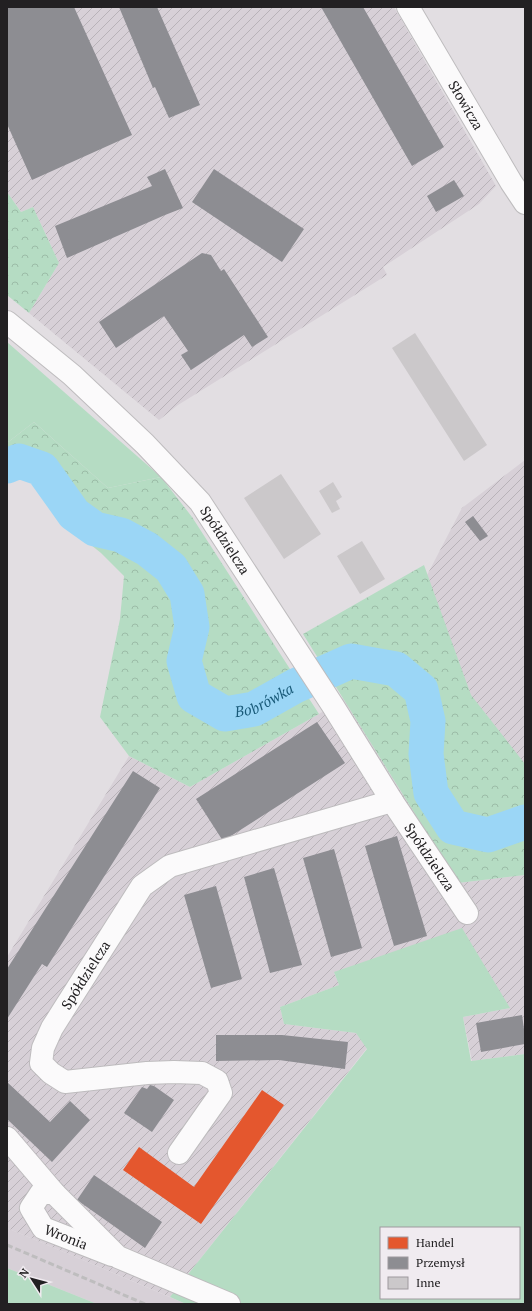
<svg xmlns="http://www.w3.org/2000/svg" width="532" height="1311" font-family="'PT Serif',serif">
<defs>
<pattern id="industrial-furrows" width="10" height="10" patternUnits="userSpaceOnUse"><rect width="10" height="10" fill="#d7d0d7"/><path d="M-1 1l2-2M0 10L10 0M9 11l2-2" fill="none" stroke="#b8b2b8"/></pattern>
<pattern id="forest-crowns" width="20" height="18" patternUnits="userSpaceOnUse"><rect width="20" height="18" fill="#b5dcc3"/><path d="M2 6a3 3 0 1 1 6 0M12 15a3 3 0 1 1 6 0" fill="none" stroke="#9bbca7"/></pattern>
</defs>
<rect width="100%" height="100%" fill="#e2dee2"/>
<path fill="#d7d0d7" d="M7,1228l179,76h-89l-90,-36z"/>
<path fill="url(#industrial-furrows)" d="M7,7h387l102,179 -17,18 -96,63 4,8 -209,130 -19,15 -130,-107 30,-50 -26,-56 -12,5 -14,-20z
M525,460v323l-125,-156 62,-119z
M343,698l115,185 67,-8v179l-53,7 -9,-44 47,-9 -176,-36 5,13 -59,22 4,17 72,9 11,15 -197,249 -163,-69v-271l122,-201 61,31 129,-73z"/>
<path fill="#b5dcc3" fill-rule="evenodd" d="M7,342l154,135 -53,11 -74,-66 -27,21z
M462,928l48,80 -47,9 8,44 54,-7v250h-339l-16,-7 197,-248 -11,-16 -72,-9 -4,-17 59,-22 -5,-13zM381,1228h138v70h-138z
M7,1268l90,36h-90z"/>
<path fill="url(#forest-crowns)" d="M7,192l14,20 12,-5 26,56 -30,50 -22,-18z
M34,422l74,66 53,-11 31,40 127,197 -129,73 -61,-31 -29,-39 20,-98 4,-43 -23,-23 -40,-32 -33,-44 -15,-4 -6,5v-35z
M424,565l47,130 54,69v111l-67,8 -155,-249z"/>
<path fill="#e4572e" d="M262,1090l22,15 -83,119 -78,-54 16,-23 55,40z"/>
<path fill="#8d8d92" d="M7,7h67l58,128 -100,45 -25,-56z
M119,7h38l43,98 -31,13 -14,-31 -2,1z
M321,7h42l81,140 -32,19z
M165,169l18,39 -18,7 -98,43 -12,-32 97,-40 -5,-9z
M214,169l90,60 -22,33 -90,-60z
M454,180l10,16 -28,16 -9,-16z
M202,253l9,2 10,16 3,-2 44,68 -16,10 -8,-12 -53,35 -10,-15 7,-4 -24,-35 -48,32 -17,-26z
M473,516l15,20 -8,5 -15,-19z
M317,722l28,41 -122,78 -27,-42z
M133,771l27,17 -113,179 -5,-3 -35,55v-50z
M397,836l30,100 -33,10 -29,-100z
M334,849l28,99 -31,9 -28,-99z
M274,868l28,97 -32,8 -26,-96z
M216,886l26,93 -31,9 -27,-93z
M522,1015l3,21v8l-44,8 -5,-29z
M216,1035h66l66,7 -3,27 -66,-9 -63,1z
M7,1082l43,40 20,-21 20,19 -38,42 -45,-43z
M150,1085l4,1 20,14 -22,32 -28,-19 18,-26 5,2z
M94,1175l68,47 -17,26 -68,-48z"/>
<g fill="none" stroke-linecap="round" stroke-linejoin="round">
<path stroke="#9bd6f6" stroke-width="35" id="s1" d="M7,466l12,-5 23,8 32,45 21,15 26,6 26,14 24,19 16,26 5,33 -8,34 10,35 31,18 29,-5 41,-23 56,-25 45,8 25,21 7,31 -2,33 5,39 22,34 35,8 37,-13"/>
</g>
<path fill="#cbc8ca" d="M415,333l72,112 -23,16 -72,-113z
M281,474l40,60 -37,25 -40,-61z
M333,482l9,15 -6,4 4,8 -8,4 -13,-22z
M362,541l23,38 -25,15 -23,-38z"/>
<g fill="none" stroke-linecap="round" stroke-linejoin="round">
<g stroke="#bebcbe" stroke-width="24">
<g id="minor">
<path id="s2" d="M408,7l103,175 14,21"/>
<path id="s3" d="M7,322l65,53 73,69 55,58 133,204 59,95 75,112"/>
<path d="M7,1138l47,55 64,64 111,47"/>
<path id="s4" d="M179,1153l42,-60 -4,-12 -15,-8 -28,-1 -27,1 -82,9 -14,-9 -10,-10 2,-15 9,-20 90,-142 28,-20 222,-65"/>
<path id="s5" d="M54,1193h-13l-10,15 12,20 69,27"/>
</g>
</g>
<use href="#minor" stroke="#fbfafb" stroke-width="22"/>
<path stroke="#bebdbe" stroke-width="3" stroke-dasharray="6 3" stroke-linecap="butt" d="M7,1245l138,59"/>
</g>
<g text-anchor="middle" stroke-width="4" stroke-linejoin="round" paint-order="stroke">
<g font-size="14" fill="#222022" stroke="#f0ebf0">
<text dy="5" stroke="none"><textPath href="#s2" startOffset="114">Słowicza</textPath></text>
<text dy="5" stroke="none"><textPath href="#s3" startOffset="310">Spółdzielcza</textPath></text>
<text dy="5" stroke="none"><textPath href="#s3" startOffset="687">Spółdzielcza</textPath></text>
<text dy="5" stroke="none"><textPath href="#s4" startOffset="371">Spółdzielcza</textPath></text>
<text dy="5" stroke="none"><textPath href="#s5" startOffset="79">Wronia</textPath></text>
</g>
<g font-size="15" font-style="italic" fill="#195a79" stroke="#f0ebf0">
<text dy="5" stroke="none"><textPath href="#s1" startOffset="418">Bobrówka</textPath></text>
</g>
</g>
<rect width="532" height="1311" fill="none" stroke="#222022" stroke-width="16"/>
<rect x="380" y="1227" width="140" height="72" fill="#f0ebf0" stroke="#9e9a9e"/>
<rect x="388" y="1237" width="20" height="12" fill="#e4572e" stroke="#9e9a9e"/>
<text x="416" y="1247" font-size="12" fill="#222022">Handel</text>
<rect x="388" y="1257" width="20" height="12" fill="#8d8d92" stroke="#9e9a9e"/>
<text x="416" y="1267" font-size="12" fill="#222022">Przemysł</text>
<rect x="388" y="1277" width="20" height="12" fill="#cbc8ca" stroke="#9e9a9e"/>
<text x="416" y="1287" font-size="12" fill="#222022">Inne</text>
<g transform="translate(32 1279) rotate(306)" stroke="#f0ebf0" stroke-width="3" paint-order="stroke">
<path d="M0-3L7 15L0 10L-7 15Z" fill="#222022"/>
<text y="-6" font-size="11" font-weight="bold" text-anchor="middle" fill="#222022">N</text>
</g>
</svg>
